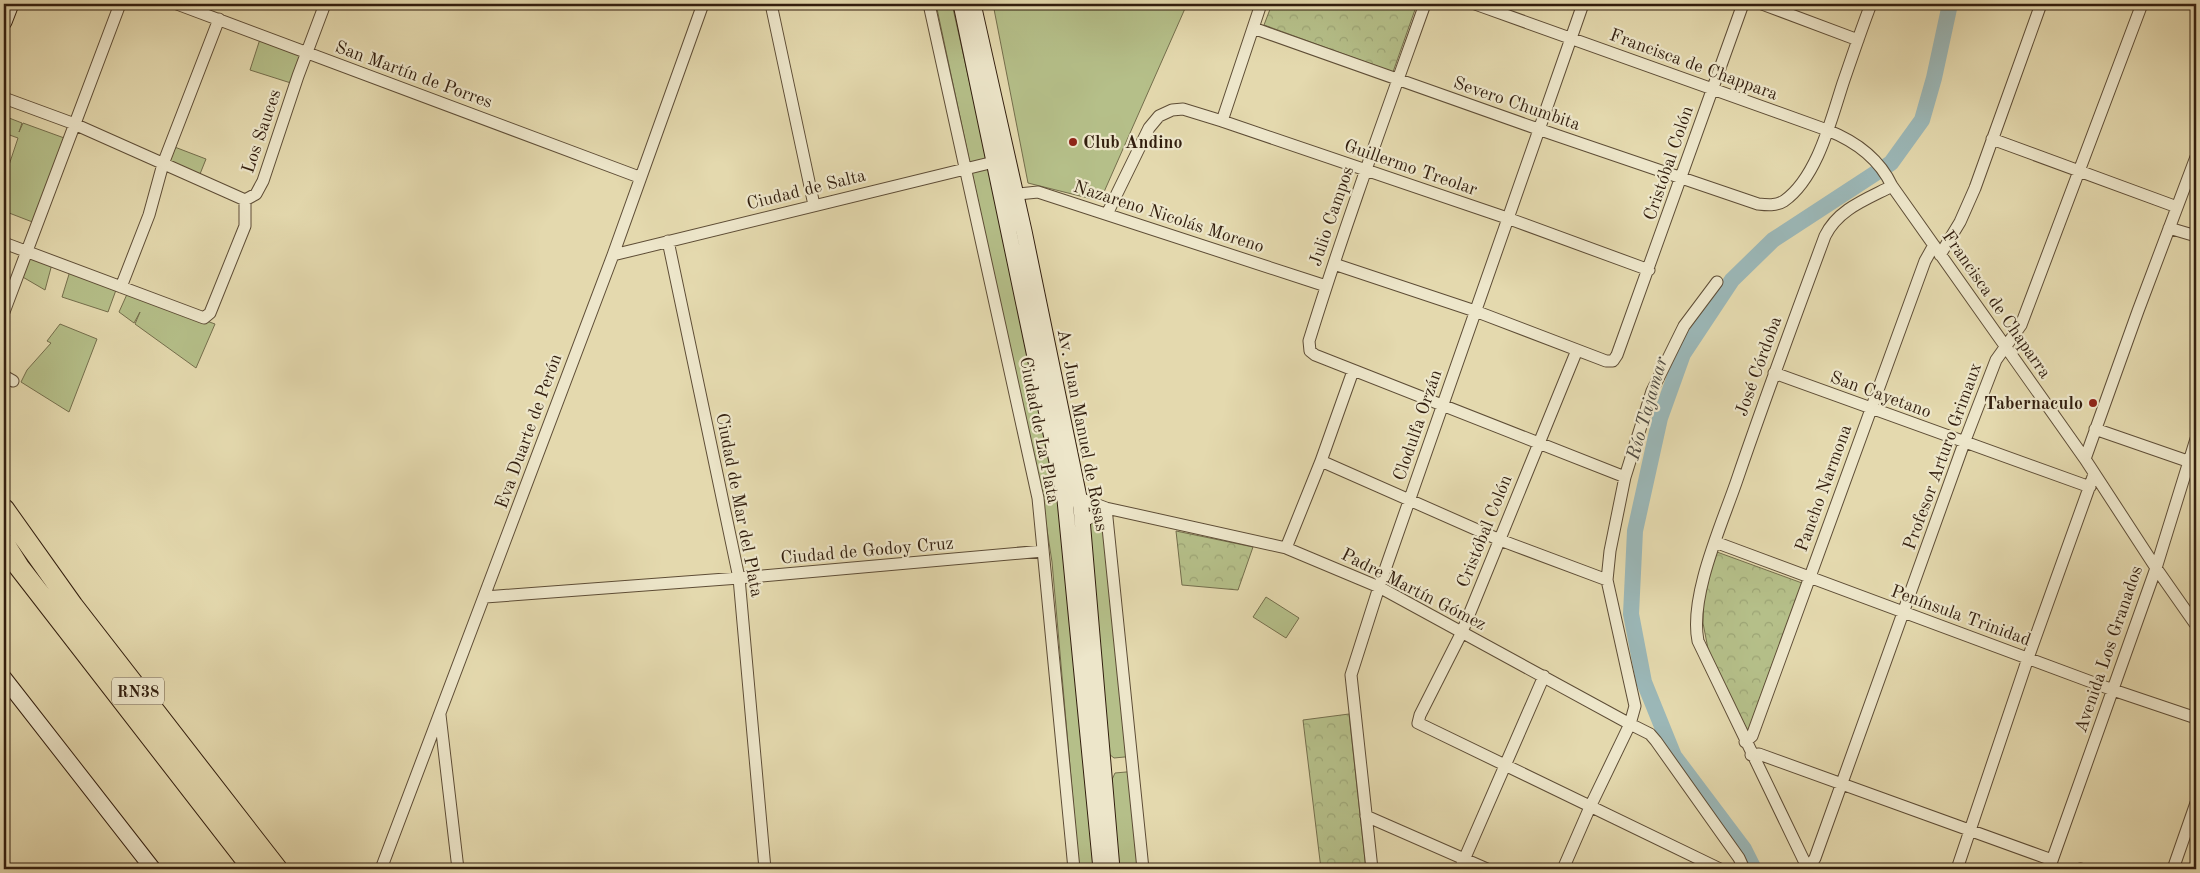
<svg xmlns="http://www.w3.org/2000/svg" width="2200" height="873" font-family="'Old Standard TT',serif">
<defs>
<pattern id="forest-crowns" width="20" height="18" patternUnits="userSpaceOnUse" patternTransform="scale(1.25)"><rect width="20" height="18" fill="#b5bf89"/><path d="M2 6a3 3 0 1 1 6 0M12 15a3 3 0 1 1 6 0" fill="none" stroke="#9ca475"/></pattern>
</defs>
<rect width="100%" height="100%" fill="#e4d9ae"/>
<filter id="stains"><feTurbulence type="fractalNoise" baseFrequency=".004" numOctaves="4"/><feColorMatrix values="0 0 0 0 .2 0 0 0 0 .09 0 0 0 0 .02 0 0 0 .5 -.17"/></filter>
<radialGradient id="worn" r=".72"><stop offset=".6" stop-color="#630" stop-opacity="0"/><stop offset="1" stop-color="#630" stop-opacity=".3"/></radialGradient>
<path fill="#b5bf89" stroke="#746e4c" d="M936,4h16l35,156 -17,4z
M993,4h194l-87,197 -72,-18z
M261,36l44,17 -11,31 -44,-14z
M4,116l18,7 -3,9 4,-9 44,16 -32,84 -31,-12v-47l5,1 9,-27 -14,-5z
M172,146l34,13 -6,15 -34,-14z
M990,168l71,346 34,355h-16l-27,-307 -10,-65 -70,-324z
M28,256l24,8 -7,26 -24,-14z
M70,271l46,19 -8,22 -46,-15z
M128,292l87,32 -19,44 -61,-44 5,-12 -6,11 -15,-11z
M60,324l37,15 -28,73 -48,-30 6,-12 24,-27 -4,-2z
M1095,518l12,1 28,237 -21,2 -5,-4 -22,-230z
M1266,597l33,21 -13,20 -33,-21z
M1137,771l11,98h-29l-9,-85 5,-11z"/>
<path fill="url(#forest-crowns)" stroke="#746e4c" d="M1272,4h145l-24,68 -129,-47z
M1176,531l77,16 -15,43 -56,-5z
M1717,552l85,31 -54,148 -9,-10 -30,-67 -6,-31 1,-32z
M1349,714l17,155h-45l-18,-149z"/>
<g fill="none" stroke-linecap="round" stroke-linejoin="round">
<path stroke="#9bb7b7" stroke-width="16" d="M1754,869l-10,-20 -70,-93 -30,-74 -13,-68 4,-83 25,-113 23,-64 49,-74 41,-40 118,-77 31,-43 12,-42 16,-74"/>
<g stroke="#5e4d36" stroke-width="13">
<path id="street" d="M177,4l462,173
M771,4l43,201
M929,4l109,494 36,371
M1425,4c-40,112 -81,224 -116,337l1,10 5,4 310,122
M1475,4l352,126c28,11 52,28 65,56l193,273 71,109 40,57
M1762,4l96,36
M1253,28l285,101 220,75c9,1 18,2 26,-3 33,-23 47,-81 59,-118 9,-26 18,-53 28,-79
M4,98l68,25 173,77
M1222,121l39,-117
M1992,139l185,68
M1009,195l29,-3 288,94
M1107,214l42,-86 10,-12 13,-6 11,-1 39,12 285,97 142,52
M2169,228l27,8
M668,241l71,337 26,291
M4,243l200,75 6,-5 35,-87v-26l11,-6 7,-13 35,-105 27,-72
M613,255l389,-95
M1940,255l20,-33 15,-34 66,-184
M1334,264l141,47 131,50h7l4,-6 126,-351
M1717,282l-33,44 -32,65 -27,86 -15,74 -3,29 28,126 -5,18 20,10 6,7 83,117 5,11
M121,287l28,-72 14,-51 56,-145
M4,312l116,-308
M1577,350l-115,282 -42,83 -2,8 302,146
M1774,373l316,114
M4,376l9,5
M2095,429l101,35
M2085,459l53,-148 58,-154
M1321,461l179,79 107,40
M1079,498l27,10 37,361
M1083,522l23,-14 180,40 93,39 251,137 -40,83 -27,62
M1715,542l398,148 83,28
M1286,548l35,-87 32,-90
M485,597l254,-19 304,-27
M440,715l18,154
M1745,742l7,-6 173,-475 9,-16
M1751,755l8,-1 293,106
M1366,816l121,53
M381,869l232,-614 90,-251
M1372,869l-21,-194 28,-88 204,-583
M1460,869l84,-193
M1808,869l7,-11 149,-415 32,-83 25,-35 121,-321
M1808,869l-110,-228c-9,-45 24,-117 39,-161 28,-82 58,-163 88,-244 13,-27 42,-37 67,-50
M1957,869l71,-211 66,-184
M2049,869l107,-301 40,-129
M2080,869h1
M2173,869l23,-66"/>
</g>
<g stroke="#321e0e" stroke-width="17">
<path id="secondary" d="M961,4l104,496 36,369
M973,4l51,227 57,276 31,362
M4,22l7,-18
M4,678l149,191"/>
</g>
<g stroke="#321e0e" stroke-width="22">
<path id="highway" d="M4,509l69,97 204,263
M4,543l15,24 234,302"/>
</g>
<use href="#street" stroke="#ede6ca" stroke-width="11"/>
<use href="#secondary" stroke="#ede6ca" stroke-width="15"/>
<use href="#highway" stroke="#e4d9ae" stroke-width="20"/>
</g>
<g fill="#8f2418" stroke="#ede6ca" stroke-width="2">
<circle cx="1073" cy="142" r="5"/>
<circle cx="2093" cy="403" r="5"/>
</g>
<g text-anchor="middle" stroke-width="4.5" stroke-linejoin="round" paint-order="stroke">
<rect fill="#ede6ca" stroke="#6a5a46" stroke-width="1" x="112" y="677.5" width="52" height="27" rx="4"/>
<g font-size="16" font-weight="bold" fill="#321e0e">
<text x="138" y="697">RN38</text>
</g>
<g font-size="18" fill="#321e0e" stroke="#ede6ca">
<text transform="translate(1694 64) rotate(20)" y="6">Francisca de Chappara</text>
<text transform="translate(414 74) rotate(20)" y="6">San Martín de Porres</text>
<text transform="translate(1517 103) rotate(19)" y="6">Severo Chumbita</text>
<text transform="translate(261 131) rotate(-71)" y="6">Los Sauces</text>
<text transform="translate(1668 163) rotate(-71)" y="6">Cristóbal Colón</text>
<text transform="translate(1411 167) rotate(19)" y="6">Guillermo Treolar</text>
<text transform="translate(806 189) rotate(-14)" y="6">Ciudad de Salta</text>
<text transform="translate(1169 216) rotate(18)" y="6">Nazareno Nicolás Moreno</text>
<text transform="translate(1331 216) rotate(-71)" y="6">Julio Campos</text>
<text transform="translate(1997 304) rotate(55)" y="6">Francisca de Chaparra</text>
<text transform="translate(1758 366) rotate(-70)" y="6">José Córdoba</text>
<text transform="translate(1881 394) rotate(20)" y="6">San Cayetano</text>
<text transform="translate(1417 425) rotate(-71)" y="6">Clodulfa Orzán</text>
<text transform="translate(1040 430) rotate(79)" y="6">Ciudad de La Plata</text>
<text transform="translate(1083 430) rotate(79)" y="6">Av. Juan Manuel de Rosas</text>
<text transform="translate(528 431) rotate(-70)" y="6">Eva Duarte de Perón</text>
<text transform="translate(1942 456) rotate(-70)" y="6">Profesor Arturo Grimaux</text>
<text transform="translate(1823 488) rotate(-70)" y="6">Pancho Narmona</text>
<text transform="translate(740 505) rotate(79)" y="6">Ciudad de Mar del Plata</text>
<text transform="translate(1484 531) rotate(-68)" y="6">Cristóbal Colón</text>
<text transform="translate(867 550) rotate(-5)" y="6">Ciudad de Godoy Cruz</text>
<text transform="translate(1414 589) rotate(27)" y="6">Padre Martín Gómez</text>
<text transform="translate(1961 615) rotate(20)" y="6">Península Trinidad</text>
<text transform="translate(2108 649) rotate(-71)" y="6">Avenida Los Granados</text>
</g>
<g font-size="18" font-weight="bold" fill="#321e0e" stroke="#ede6ca" text-anchor="start">
<text x="1083" y="148">Club Andino</text>
<text x="2083" y="409" text-anchor="end">Tabernaculo</text>
</g>
<g font-size="19" font-style="italic" fill="#524c41" stroke="#ede6ca">
<text transform="translate(1646 408) rotate(-74)" y="7">Río Tajamar</text>
</g>
</g>
<rect width="2200" height="873" fill="none" stroke="#e4d9ae" stroke-width="20"/>
<rect x="5" y="5" width="2190" height="863" fill="none" stroke="#321e0e" stroke-width="2.5"/>
<rect x="10" y="10" width="2180" height="853" fill="none" stroke="#321e0e"/>
<rect width="100%" height="100%" filter="url(#stains)"/>
<rect width="100%" height="100%" fill="url(#worn)"/>
</svg>
